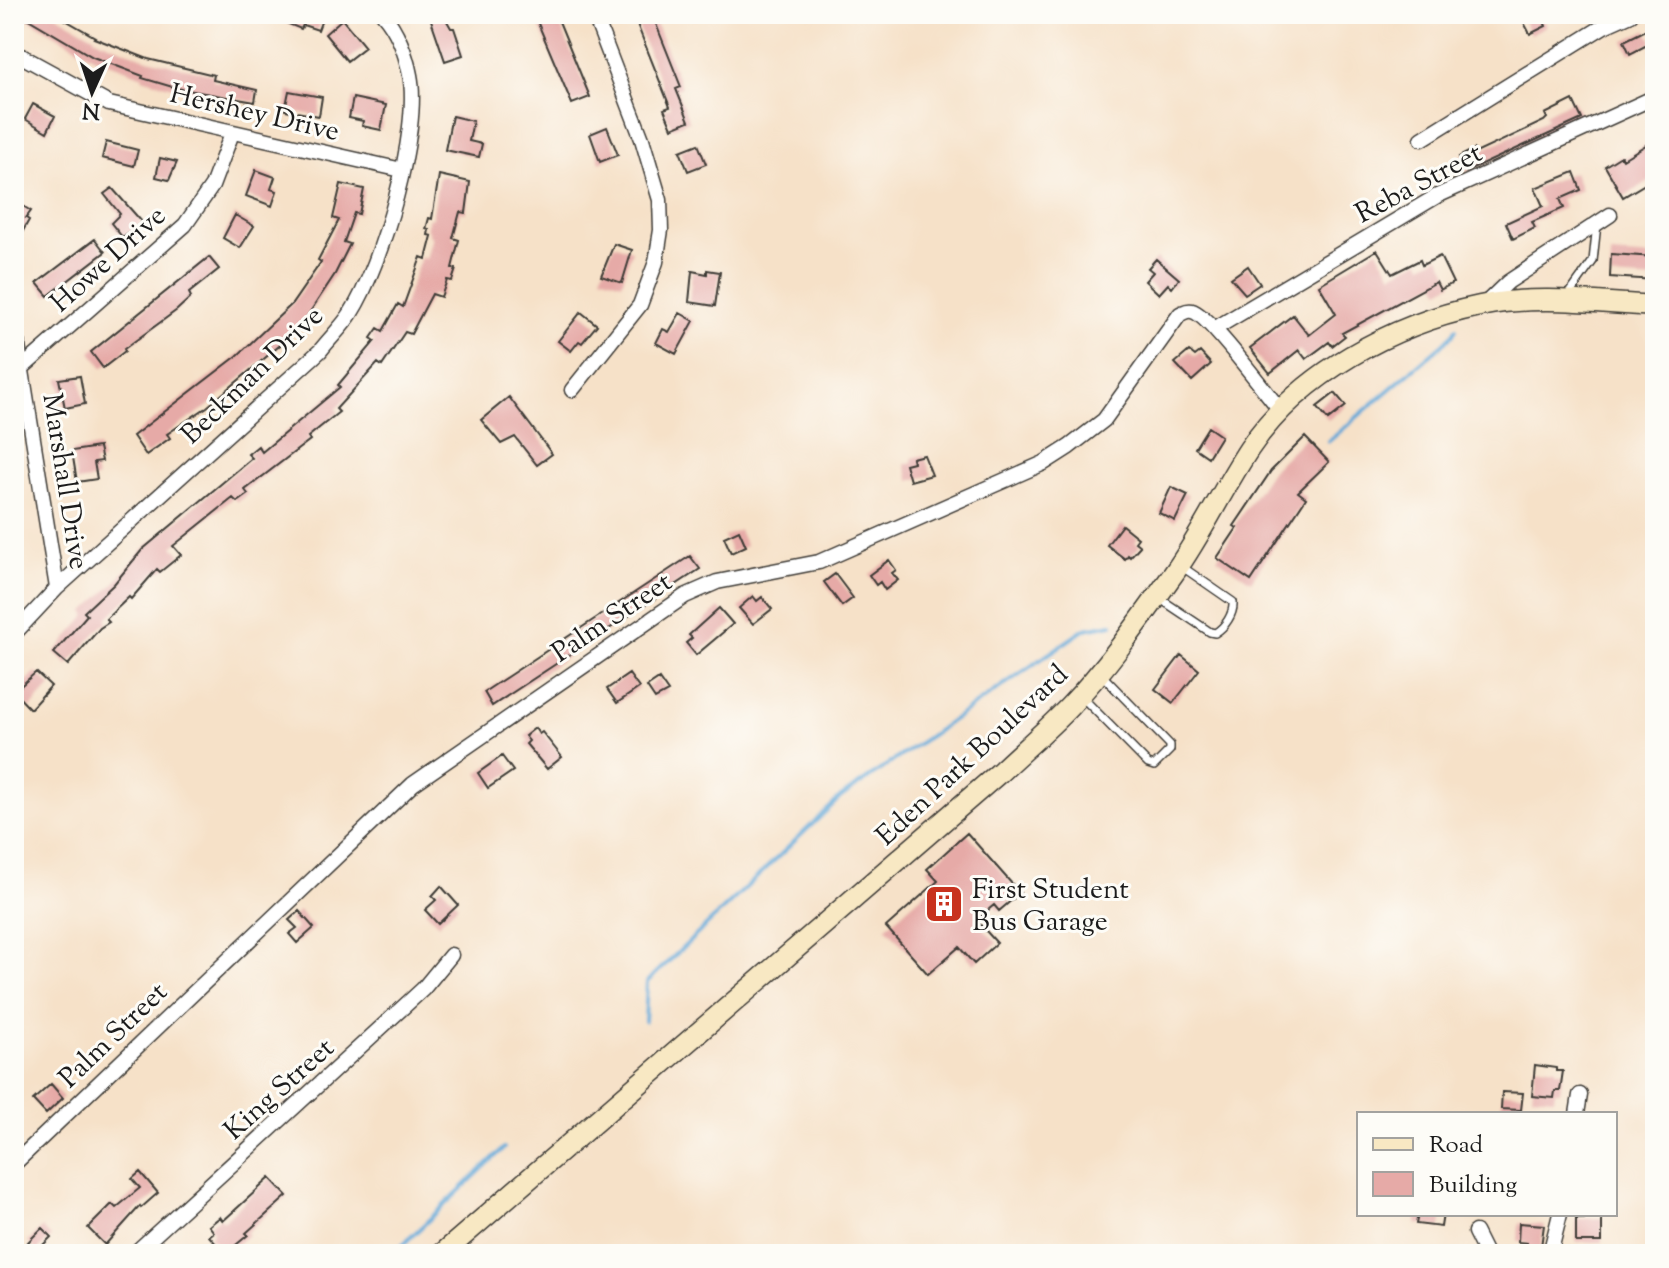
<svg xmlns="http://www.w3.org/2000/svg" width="1669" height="1268" font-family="'Sorts Mill Goudy',serif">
<rect width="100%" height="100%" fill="#fdfcf7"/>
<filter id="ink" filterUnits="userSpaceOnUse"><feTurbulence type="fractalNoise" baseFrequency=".0125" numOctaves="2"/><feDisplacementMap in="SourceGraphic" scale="16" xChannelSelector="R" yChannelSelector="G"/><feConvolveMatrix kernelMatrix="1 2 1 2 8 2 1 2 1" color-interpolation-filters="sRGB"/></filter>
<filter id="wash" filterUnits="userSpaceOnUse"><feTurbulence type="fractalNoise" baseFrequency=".006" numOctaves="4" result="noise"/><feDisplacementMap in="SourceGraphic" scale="32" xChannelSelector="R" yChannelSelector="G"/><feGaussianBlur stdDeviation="1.8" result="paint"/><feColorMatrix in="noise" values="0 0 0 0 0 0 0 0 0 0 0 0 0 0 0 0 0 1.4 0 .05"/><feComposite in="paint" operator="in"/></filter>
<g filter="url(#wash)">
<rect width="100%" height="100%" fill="#f6e1c8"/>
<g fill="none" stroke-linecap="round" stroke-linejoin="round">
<path stroke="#61a7d7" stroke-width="4" d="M1329,441l123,-105 4,-7
M645,1021l2,-39 194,-185 244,-168 27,-5
M393,1254l111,-106"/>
</g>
<g id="blocks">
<path fill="#e6aaa7" d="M20,14h35l40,23 -1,1 54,21 66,16 -1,5 44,10 -2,12 -79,-14 -34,-10 1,-2 -50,-19z
M278,14h46l-6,16 -15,-5 -2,4 -15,-6 1,-4z
M429,14h14l8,14h3l9,27 -18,6z
M534,14h22l34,83 -18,7z
M633,14h19l29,73 -5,2 13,32 -17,7 -8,-19 6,-2z
M1528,14h13l5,12 -16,8 -9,-17z
M342,19l23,28 -18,14 -22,-27z
M1646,30l7,12 -23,12 -6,-13z
M289,91l33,6 -3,19 -34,-6z
M353,98l33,7 -5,25 -19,-4 1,-5 -14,-3z
M1573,100l9,19 -116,53 -7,-15 15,-8 2,4 68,-32 3,-3 -2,-4z
M33,104l22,12 -8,16 -22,-13z
M452,116l21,5 -4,20 13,3 -3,13 -34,-7z
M607,127l11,28 -18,7 -10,-28z
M106,142l32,8 -4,16 -32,-8z
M1651,142l4,7v29l-32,19 -18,-31 16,-10 2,3z
M698,144l8,20 -18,7 -8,-20z
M160,158l17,4 -8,18 -13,-3z
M256,170l19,7 -4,12 6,2 -5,15 -26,-10z
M1574,172l7,18 -21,9 4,9 -32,14 3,6 -22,11 -7,-16 37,-17 -8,-18z
M439,175l31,7 -4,31 -6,-1 -7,26 6,2 -7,28 4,1 -4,12 -5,-1 -6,17 -9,-3 -21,40 -6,-2 -23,34 -4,-3 -42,46 3,3 -31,25 2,3 -65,50 3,4 -11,8 -4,-4 -60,48 8,9 -21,17 -3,-3 -26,30 -2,-2 -23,22 3,3 -9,6 -32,37 -14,-12 33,-38 -3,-3 30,-28 28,-34 110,-92 -4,-4 10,-8 4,6 78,-65 -2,-2 37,-44 -4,-3 7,-10 5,3 15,-27 5,3 18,-50 5,2 6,-23 -4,-1 1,-5 -3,-1 3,-11 3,1z
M341,184l23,5 -5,25 -5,-1 -10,29 6,2 -15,30 -29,44 -21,23 -78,66 -40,27 3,4 -24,17 -13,-19 104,-80 55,-52 29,-42 -3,-2 21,-40 -6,-2z
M112,188l30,34 -19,16 -12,-15 9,-9 -16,-20z
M21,205l10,6 -5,7 3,2 -15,27v-36l3,2z
M235,215l19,11 -14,22 -17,-10z
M95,239l10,13 -57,44 -11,-13z
M614,244l18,6 -10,33 -21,-7z
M1377,250l15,24 28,-14 2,5 18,-9 13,27 -13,7 -4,-8 -94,51 3,3 -13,10 -3,-4 -23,17 -7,-9 -29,23 -20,-25 43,-33 16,20 27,-21 -17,-29z
M1611,254l44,3v23l-45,-3z
M209,257l10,12 -30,24 2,4 -14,13 -53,39 1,2 -22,17 -12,-16z
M1156,259l23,20 -7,9 -4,-4 -9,10 -14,-13 8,-9 -5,-4z
M1248,266l12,18 -15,10 -14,-16z
M707,270l13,2 -5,34 -26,-4 3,-31 15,3z
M581,312l16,13 -15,18 -3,-2 -8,10 -13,-10z
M680,313l14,8 -18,33 -20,-11 7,-14 6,3z
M1189,351l6,5 5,-4 11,12 -19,17 -17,-18z
M80,376l5,28 -20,4 -6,-29z
M1335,393l11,13 -18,14 -11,-13z
M509,397l43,57 -15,11 -22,-28 -14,7 -20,-24z
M1208,427l13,9 -13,21 -13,-9z
M1305,437l24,25 -31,30 8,6 -55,83 -34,-23 20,-30 -3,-2 37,-55z
M99,447l3,14 -8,1 3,17 -20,3 -5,-31z
M924,455l8,20 -22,6 -5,-17 8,-2 -1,-4z
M1171,487l17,8 -13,26 -16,-8z
M1122,525l16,13 -3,4 5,4 -10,11 -2,-2 -3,4 -18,-14z
M739,530l7,16 -15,7 -7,-16z
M690,556l10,13 -208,137 -8,-14z
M889,560l7,10 -4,3 6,7 -13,10 -5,-8 -4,3 -7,-10z
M835,574l18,24 -11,8 -18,-24z
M753,596l4,5 5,-4 10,12 -19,15 -14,-16z
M719,608l14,16 -37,31 -10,-12 6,-5 -3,-3z
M1181,655l18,15 -26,33 -18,-14z
M36,672l15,14 -21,23 -16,-17z
M629,674l10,14 -22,15 -10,-14z
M659,679l9,13 -13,7 -8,-12z
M535,728l4,6 3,-2 20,25 -15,12 -21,-25 3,-3 -4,-5z
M502,756l11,15 -25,17 -10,-15z
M967,833l53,60 -21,18 -5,-6 -18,15 21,23 -23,21 -15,-17 -31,27 -42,-47 52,-46 -11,-12z
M441,886l17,19 -20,19 -13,-14 11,-10 -4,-4z
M299,911l15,17 -17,15 -8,-9 8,-6 -8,-8z
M1535,1065l21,3v3h7l-3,20h-5l-1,7 -22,-2z
M51,1084l12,14 -17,16 -13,-14z
M1502,1092l21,1 -2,17 -20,-1z
M140,1172l18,21 -17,15 -1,-2 -35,39 -17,-17 24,-24 4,4 24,-20 -8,-9z
M270,1178l17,18 -41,37 2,2 -23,19 -16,-18 5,-4 -5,-6 11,-9 3,4z
M1418,1214h25l-2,13 -25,-3z
M1602,1218v24h-26v-23z
M1519,1223l25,2 -4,29h-14l1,-11 -9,-1z
M42,1228l9,9 -14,14 -9,-9z"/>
</g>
</g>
<g filter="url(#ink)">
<use href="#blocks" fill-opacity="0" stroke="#3d3a36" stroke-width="2"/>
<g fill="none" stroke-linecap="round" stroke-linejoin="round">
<g stroke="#3d3a36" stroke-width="10">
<path id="service" d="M1568,296l25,-35 4,-37
M1159,598l51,34 5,1c10,-6 19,-19 18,-31l-52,-36
M1083,698l65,66 6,2 16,-16v-5l-70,-72"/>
</g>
<g stroke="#3d3a36" stroke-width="17">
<path id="minor" d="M1654,14l1,2
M14,52l95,52 293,66
M1422,139l182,-113 27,-12
M1484,305l24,-23 102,-67
M14,321l43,267
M1214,329l223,-133 218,-99
M22,368l163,-143 27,-39 20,-53
M572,390l68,-85 16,-43 5,-32 -1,-30 -18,-61 -48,-125
M14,634l43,-46 263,-237c10,-13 23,-25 31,-38 31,-48 70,-183 59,-238 -4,-21 -13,-45 -27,-61
M1577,1114l3,-19
M14,1164l399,-380 272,-188 32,-14 102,-20 225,-99 25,-16 35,-27 76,-106c5,-2 6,-4 12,-3 16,3 75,83 89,100
M1475,1232l11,22
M134,1254l289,-265 28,-34
M1550,1254l10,-40"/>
</g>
<g stroke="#3d3a36" stroke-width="23">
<path id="secondary" d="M442,1254l557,-481c23,-22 48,-43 70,-66 39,-41 72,-88 105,-134 28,-39 48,-83 75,-124 50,-75 144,-125 231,-143 57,-12 118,-3 175,0"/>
</g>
<use href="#service" stroke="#fff" stroke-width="7"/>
<use href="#minor" stroke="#fff" stroke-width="14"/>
<use href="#secondary" stroke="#f8e8c3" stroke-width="20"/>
</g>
</g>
<defs>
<g id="building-square" transform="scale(2)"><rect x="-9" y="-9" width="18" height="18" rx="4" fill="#c8321e" stroke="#fdfcf7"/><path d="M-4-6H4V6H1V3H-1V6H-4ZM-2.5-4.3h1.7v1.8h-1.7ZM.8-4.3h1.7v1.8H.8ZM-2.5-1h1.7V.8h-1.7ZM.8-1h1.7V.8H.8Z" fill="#fff"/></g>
</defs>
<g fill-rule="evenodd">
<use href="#building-square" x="944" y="904"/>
</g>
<g text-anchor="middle" stroke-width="6" stroke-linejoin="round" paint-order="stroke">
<g font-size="28" fill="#1c1c1c" stroke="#fdfcf7">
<text transform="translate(255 111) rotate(13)" y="10">Hershey Drive</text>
<text transform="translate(1418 182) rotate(-28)" y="10">Reba Street</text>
<text transform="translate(107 258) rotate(-42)" y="10">Howe Drive</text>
<text transform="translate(251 374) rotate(-44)" y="10">Beckman Drive</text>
<text transform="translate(67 481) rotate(81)" y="10">Marshall Drive</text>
<text transform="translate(611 616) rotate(-34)" y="10">Palm Street</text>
<text transform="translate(971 754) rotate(-43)" y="10">Eden Park Boulevard</text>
<text transform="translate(112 1034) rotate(-44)" y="10">Palm Street</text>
<text transform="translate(278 1088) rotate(-42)" y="10">King Street</text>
</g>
<g font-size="28" fill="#1c1c1c" stroke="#fdfcf7" text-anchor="start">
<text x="972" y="898">First Student<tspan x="972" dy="32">Bus Garage</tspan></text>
</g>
</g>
<rect width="1669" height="1268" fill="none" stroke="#fdfcf7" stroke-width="48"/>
<rect x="1357" y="1112" width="260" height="104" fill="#fdfcf7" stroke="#a3a29f" stroke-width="2"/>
<rect x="1373" y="1138" width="40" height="12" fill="#f8e8c3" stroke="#a3a29f" stroke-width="2"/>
<text x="1429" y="1152" font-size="24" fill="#1c1c1c">Road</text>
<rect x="1373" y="1172" width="40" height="24" fill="#e6aaa7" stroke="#a3a29f" stroke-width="2"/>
<text x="1429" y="1192" font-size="24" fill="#1c1c1c">Building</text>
<g transform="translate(92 92) rotate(183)" stroke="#fdfcf7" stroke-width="6" paint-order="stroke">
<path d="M0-6L14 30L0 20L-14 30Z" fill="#1c1c1c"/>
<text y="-12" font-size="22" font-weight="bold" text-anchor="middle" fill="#1c1c1c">N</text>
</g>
</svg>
